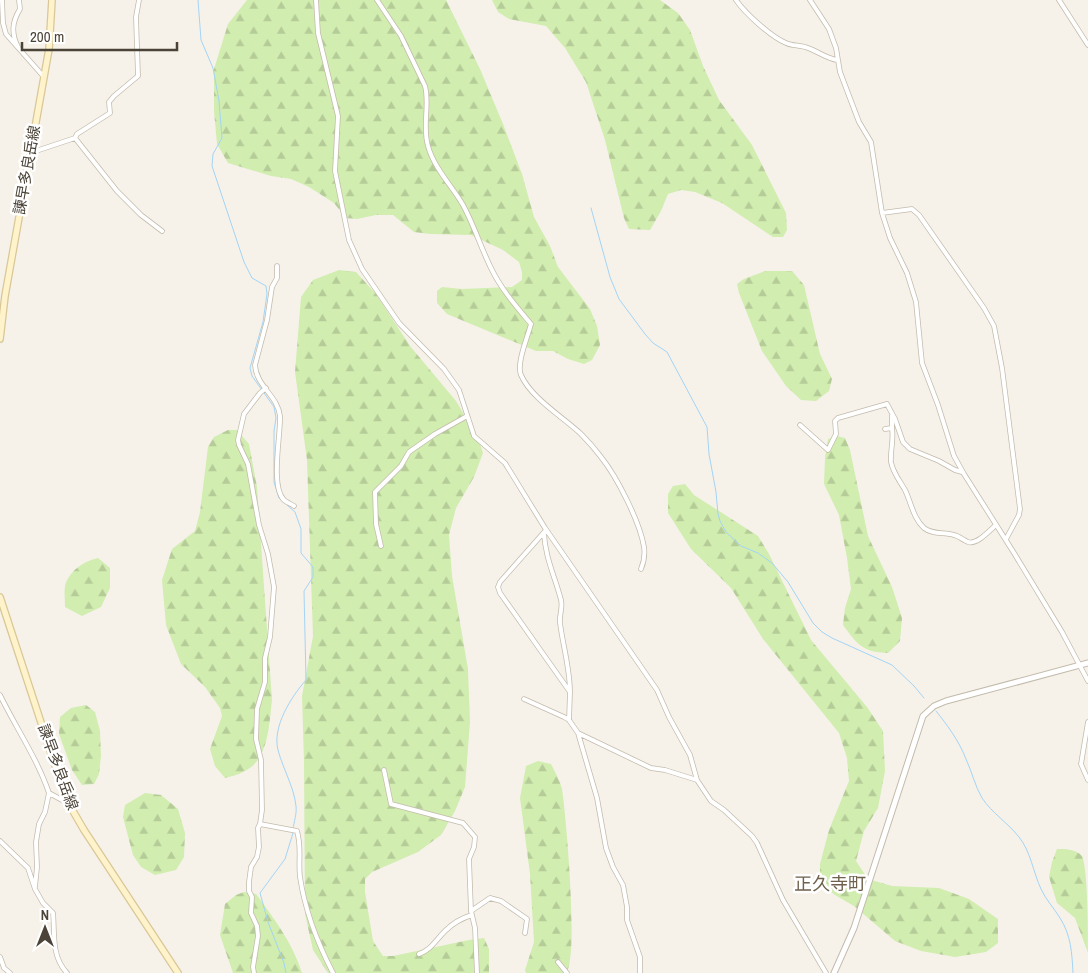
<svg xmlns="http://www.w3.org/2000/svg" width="1088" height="973" font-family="'Archivo Narrow','Noto Sans JP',sans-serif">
<defs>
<pattern id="forest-firs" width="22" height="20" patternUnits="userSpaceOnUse" patternTransform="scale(1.25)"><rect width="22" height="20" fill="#d1edb0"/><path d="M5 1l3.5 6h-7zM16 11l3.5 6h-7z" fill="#b5cc98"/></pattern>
</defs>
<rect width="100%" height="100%" fill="#f6f2ea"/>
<path fill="url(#forest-firs)" d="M247,0h199l34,69 23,55 19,50 12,43 16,29 8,21 32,42 7,17 3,19 -8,15 -8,4 -16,-5 -15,-8h-17l-89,-37 -10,-11v-12l5,-4 20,2 50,-2 10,-7v-8l-3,-10 -16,-12 -32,-15 -41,-1 -16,-2 -21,-17h-17l-19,4 -11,-1 -12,-15 -25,-16 -18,-8 -20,-3 -43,-13 -11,-19 -3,-33v-42l14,-45z
M492,0h168l18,13 12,17 13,36 16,34 33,45 34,68 1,17 -4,7h-10l-51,-34 -27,-11 -14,-2 -13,4 -7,17 -11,19 -21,-1 -5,-11 -19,-78 -19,-58 -21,-34 -19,-22 -37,-7 -11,-7z
M339,270l17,2 20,22 34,52 46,55 22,37 5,15 -9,24 -18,31 -7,27 3,41 16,93 2,53 -5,65 -10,24 -14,24 -23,17 -46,20 -7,7v13l8,49 10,15h10l76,-16 15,-2 5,11v24h-161l-15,-23 -8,-36 -1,-152 -2,-66 11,-60 -6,-176 -12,-88 6,-75 12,-17z
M765,271h27l12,14 16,69 12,25 -3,12 -13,10 -15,-1 -15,-14 -24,-35 -23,-58 -2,-9 7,-5z
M228,430h9l12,14 8,43 15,213c-3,24 -3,61 -29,72 -5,3 -12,4 -18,6l-10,-12 -5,-17 12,-33 -2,-8 -15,-21 -24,-23 -15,-39 -4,-45 10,-31 23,-18 5,-19 8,-65 6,-10z
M837,436l8,2 5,12 18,86 24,51 10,31 -2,23 -12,12c-26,-1 -31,-9 -45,-28l2,-17 6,-19 -4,-31 -8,-43 -15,-31 1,-26 3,-19z
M685,484l9,11 64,41 11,18 42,86 56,67 16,24 2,40 -7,37 -14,23 -8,30 12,18 24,7 47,2 30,11 29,20v24l-12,9 -31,5 -34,-6 -26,-10 -41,-35 -19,-11 -15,-12v-19l9,-34 20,-49 -2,-23 -8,-25 -76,-94 -32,-51 -40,-39 -23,-36v-19l5,-8z
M98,558l12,10v20l-9,19 -19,9 -17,-9c0,-7 -1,-15 0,-21 4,-15 19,-25 33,-28z
M86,705l9,7 5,19 1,25 -2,18 -5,10 -12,1 -10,-15 -13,-36 1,-17 11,-9z
M538,761l13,3c4,8 9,17 11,25 4,26 17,169 4,184h-40l-1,-3 9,-28 -4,-68 -10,-76 6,-32z
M145,793l16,2 17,14 7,24 -1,24 -8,13 -21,5 -14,-8 -8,-12 -10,-38 2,-12z
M1057,849c8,0 19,0 25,7 6,13 6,78 6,97l-13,-35 -18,-15 -8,-26 3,-15z
M244,892l12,2c18,24 37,50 46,79h-69l-13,-38 5,-31 11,-9z"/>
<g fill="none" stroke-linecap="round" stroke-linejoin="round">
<path stroke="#a3d4f6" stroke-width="1" d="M198,0l3,40 12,28 6,33 3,37 -9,16 -1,12 32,96 8,16 14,8 1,8 -4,28 -13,46 2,8 22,31 2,11 -2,13v51l5,16 16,14 6,17v24l12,14v10l-9,14 2,89c-15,17 -34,47 -28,70 5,19 16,37 18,56 1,7 -2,16 -3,23
M591,208l19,69 9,22 26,35 8,9 14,9 40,75 2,27 7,38 2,22 2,7 6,11 15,14 17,7 14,10 16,19 25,41 9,9 10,6 60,27 22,21 10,12
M936,711c12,15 23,30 30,48 6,13 9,27 16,39 10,15 26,25 37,39 12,15 14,35 22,52 5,11 13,19 19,29 11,17 12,35 13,55
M286,973l-2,-10 -16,-41 -8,-29 25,-34 8,-26"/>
<g stroke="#c3bbac" stroke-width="5.5">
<path id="minor" d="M2,0l1,23 3,11 38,43
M316,0l2,33 20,83 -3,55 14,69 13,29 37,54 45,46 15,21 15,46 31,27 40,65 112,162 12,27 21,38 7,25 14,21 13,9 28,26 5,7 26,57 43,73
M377,0l24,36 24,50c5,19 -3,40 3,60 6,22 24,40 35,59 11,20 18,43 28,63 10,21 25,38 40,56 -3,12 -15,40 -10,51 10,23 42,42 60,59 7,7 14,15 20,23 16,20 39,65 43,90 1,7 0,15 -3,22
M736,0c9,13 35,37 50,43 6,3 13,2 19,4 11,3 20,11 32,13
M810,0l19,29 7,19 4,24 19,50 12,20 11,71 8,25 17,35 9,29 6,61 16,42 16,51 10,18 50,79 48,79 26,49
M1059,0l29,45
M18,47c-7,-14 -6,-25 2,-38l-1,-9
M75,138l42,53 24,24 21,16
M30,153l45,-15 2,-4 33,-21 -1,-11 5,-6 24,-20 -2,-59 3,-17
M882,213l30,-4 7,6 65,93 10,18 8,42 18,141 -1,6 -13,24
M277,266v12l-5,9 -5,33 -12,45c1,21 23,31 25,51 1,18 -10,70 4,84 2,2 7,4 10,6
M800,425l28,25 8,-16 -1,-13 3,-3 49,-14 8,15 8,23 7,7 29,12 16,9 7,2
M892,428c2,12 -2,23 -1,34 2,11 9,19 14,28 6,12 8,28 19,38 9,7 20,4 30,7 5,1 9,5 14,7 9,3 21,-11 28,-17
M885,429l7,-1v-13
M544,533c1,24 11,44 17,67 2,8 -2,15 -1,23 3,23 10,46 10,69l-70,-99 -2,-6 2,-5 46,-52
M381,546l-5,-22 -1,-32 26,-26 8,-14 26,-18 32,-18
M0,695c16,33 37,63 49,98
M524,699l40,18 5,3 9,13 19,65 9,50 7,19 10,18 4,22v13l13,37v16
M569,720l1,-28
M1088,722l-7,42 7,16
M578,733l73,35 14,2 32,10
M384,770l7,34 72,19 12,14 -1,10 -5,12 2,52 4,17 2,45
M260,824l37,7c5,17 1,30 3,46 5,34 17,65 33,96
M0,841l28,27 7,21 8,14 10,10c2,21 -2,43 14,60
M35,887l2,-20 -1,-25 3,-18 6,-12 4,-19 13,7 4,-1
M471,911l19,-13 11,3 26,18 -2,14
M419,954c12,-4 17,-14 26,-23 8,-8 17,-13 27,-16
M0,957l4,11 6,5
M558,962l9,11
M254,973l-1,-6 5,-31 -1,-10 -6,-13 1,-16 -3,-6v-9l2,-15 6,-10 2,-10 -1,-19 2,-4 2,-14 -1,-50 -5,-21 1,-30 8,-27v-24l5,-21 4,-50 -6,-33 -9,-29 -11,-61 -9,-19 -1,-5 6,-26 16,-21 6,-5"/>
</g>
<g stroke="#c3bbac" stroke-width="7">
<path id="tertiary" d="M834,973l20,-45 69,-212 11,-10 12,-5 142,-38"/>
</g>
<g stroke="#d9c797" stroke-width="8">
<path id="secondary" d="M0,339l5,-43 44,-247 3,-49
M0,597l66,202 18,31 94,143"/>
</g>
<use href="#minor" stroke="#fff" stroke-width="4"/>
<use href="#tertiary" stroke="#fff" stroke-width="5"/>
<use href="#secondary" stroke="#fff3cb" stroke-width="5.5"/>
</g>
<g text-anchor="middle" stroke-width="5" stroke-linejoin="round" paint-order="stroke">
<g font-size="15" fill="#4b4337" stroke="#fff">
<text transform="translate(27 170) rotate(-80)" y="5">諫早多良岳線</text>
<text transform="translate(58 767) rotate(70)" y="5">諫早多良岳線</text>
</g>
<g font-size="18" fill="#6f614d" stroke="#fff">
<text x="830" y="890">正久寺町</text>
</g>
</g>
<g transform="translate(45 928)" stroke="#ffffff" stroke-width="4" paint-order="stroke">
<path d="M0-4L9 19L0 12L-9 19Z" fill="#4b4337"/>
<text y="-8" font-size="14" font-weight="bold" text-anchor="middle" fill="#4b4337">N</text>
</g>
<path d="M22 42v8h155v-8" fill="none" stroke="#4b4337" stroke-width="2.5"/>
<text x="30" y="42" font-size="15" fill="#4b4337" stroke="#ffffff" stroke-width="4" paint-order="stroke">200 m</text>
</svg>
